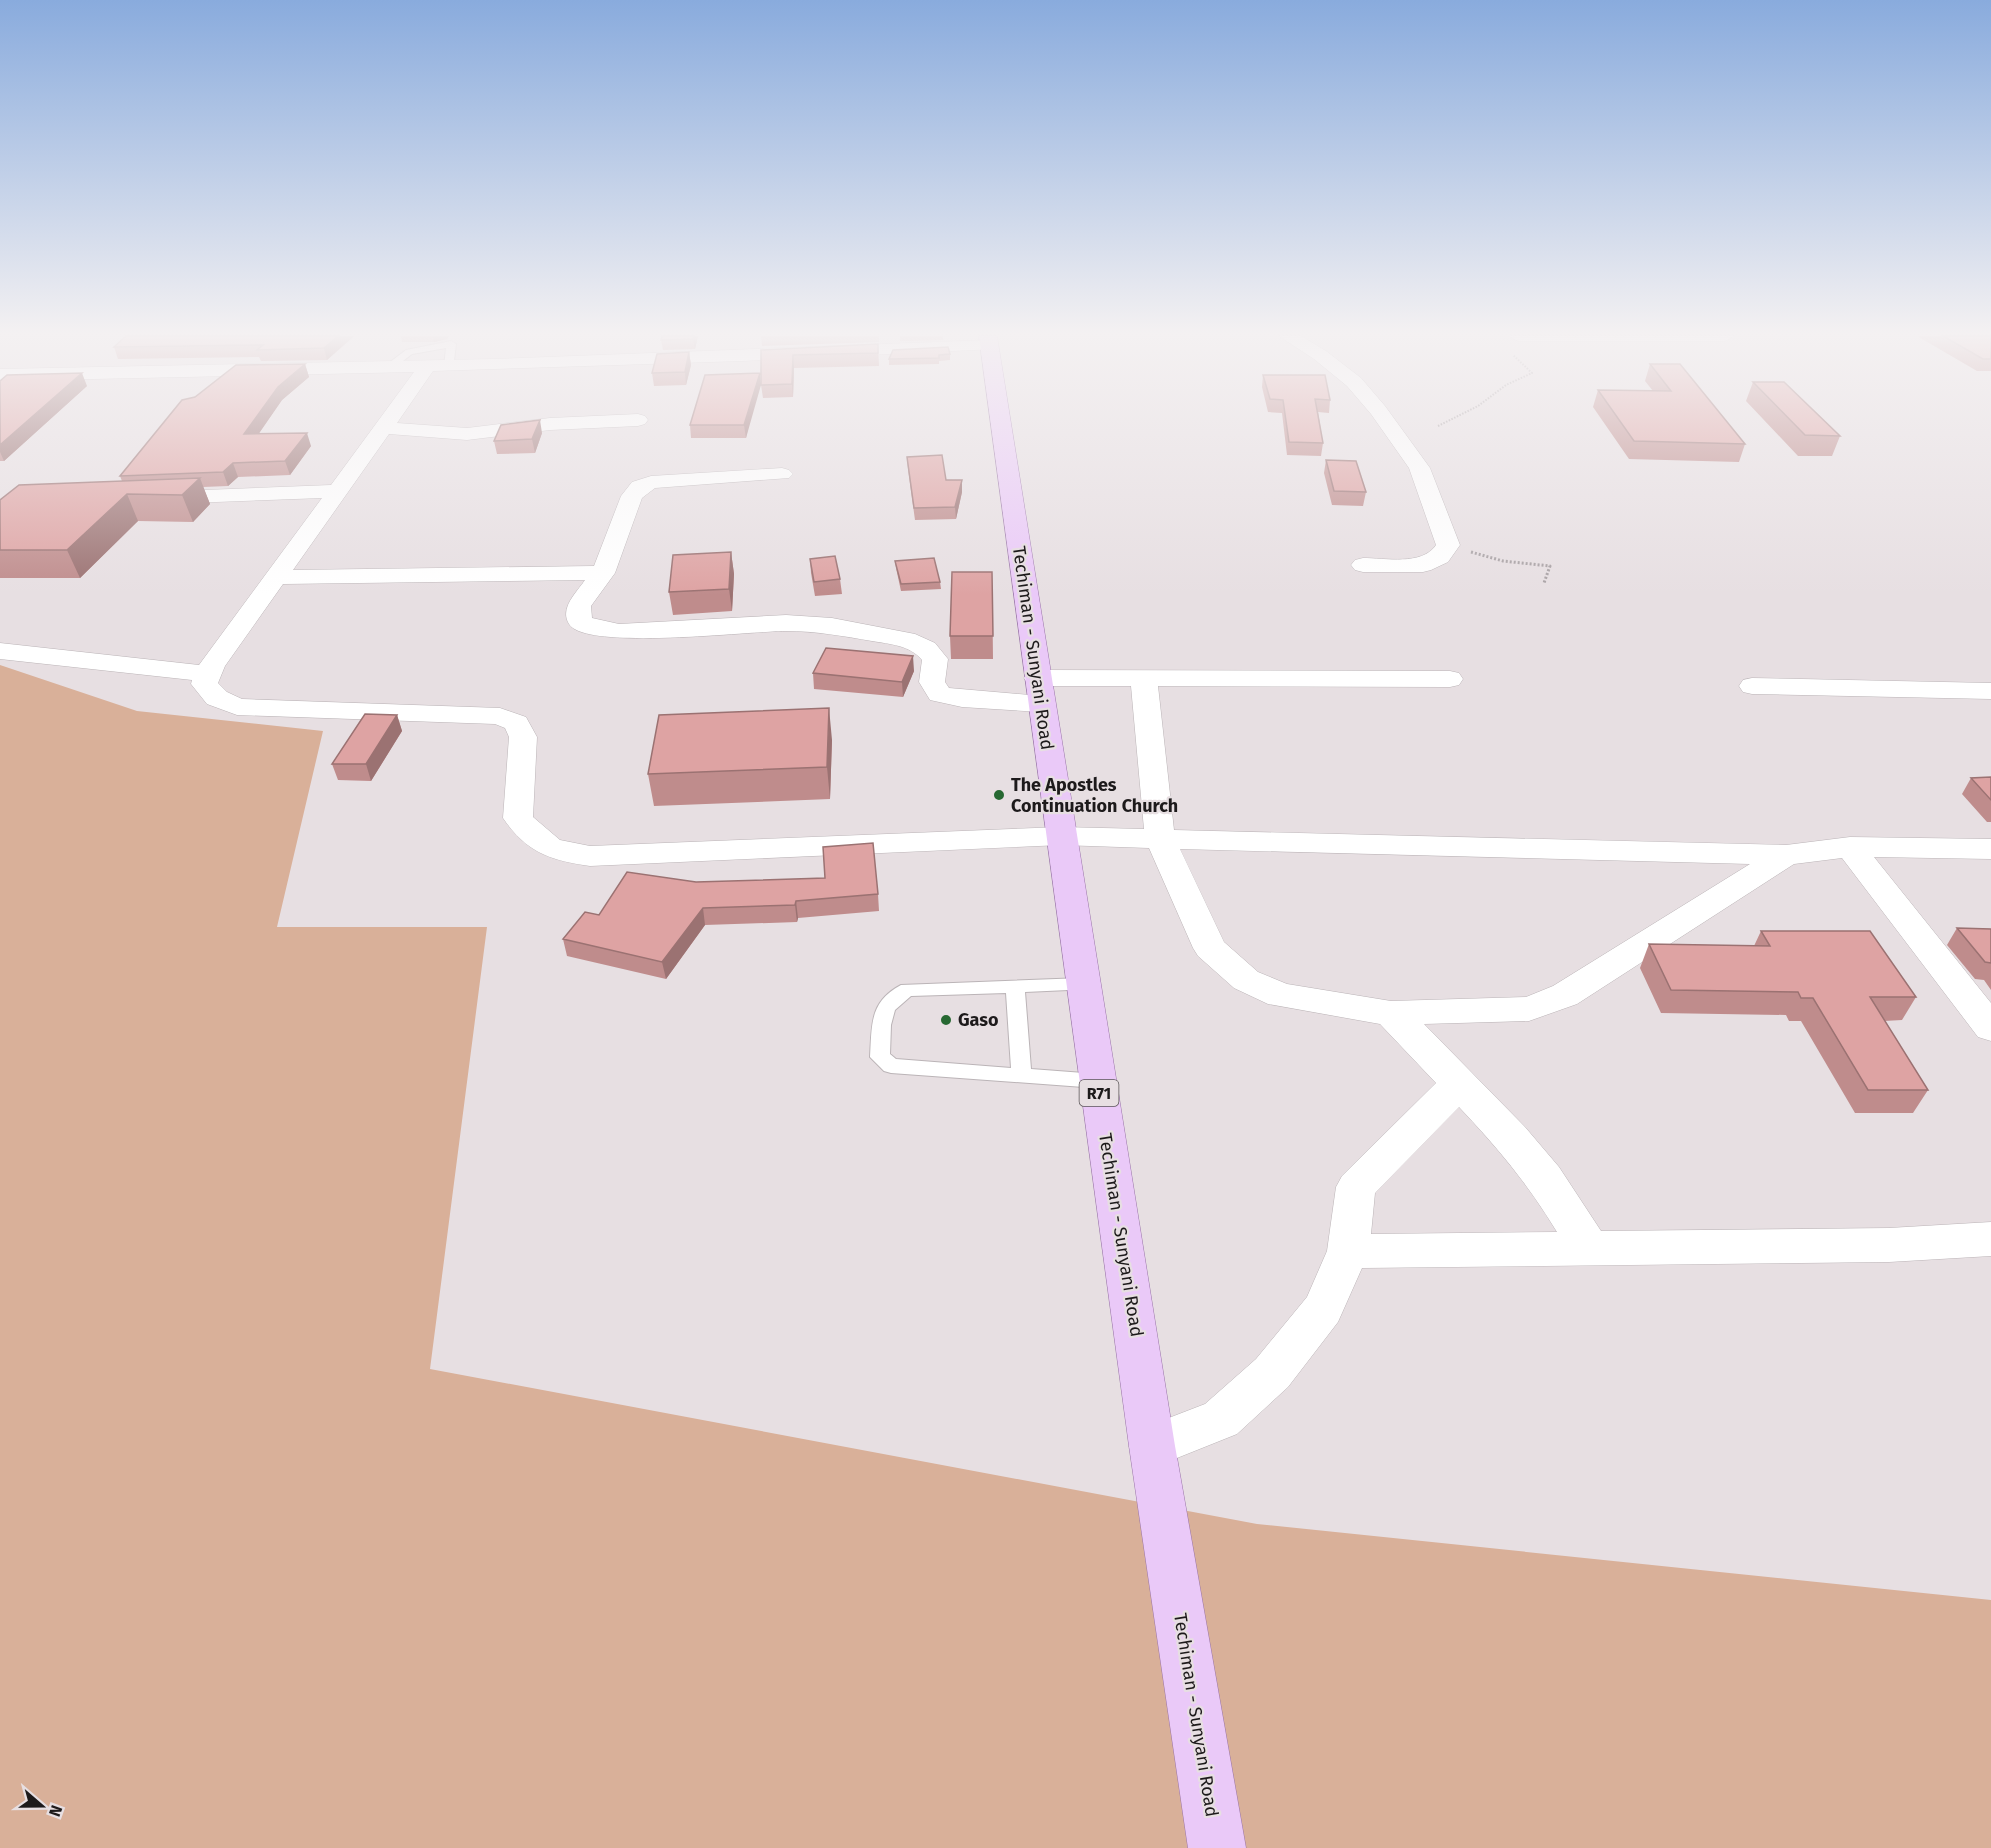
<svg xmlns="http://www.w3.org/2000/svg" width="1991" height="1848" font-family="'Fira Sans',sans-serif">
<rect width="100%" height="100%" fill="#e7dfe2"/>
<path fill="#d9b099" d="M0,665l137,46 186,20 -46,196h210l-57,442 827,155 734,76v248h-1991z"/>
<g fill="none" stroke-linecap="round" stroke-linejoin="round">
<g stroke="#bbb4b7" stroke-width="2">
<path id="lane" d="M451,341l5,3 -3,25 -9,-2 2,-19 -34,6 -22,17 -9,-2 25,-19z
M1083,978l7,1 2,5 -2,5 -65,3 6,77 66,5 7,2 3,5 -3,5 -7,2 -206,-15 -7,-2 -14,-14c2,-32 -1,-55 31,-72zM1006,993l5,75 -115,-9 -6,-5 1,-29 4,-15 16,-14z"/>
</g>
<g stroke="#bbb4b7" stroke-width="1">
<path id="street" d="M1279,336h22l25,15 35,27 24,28 45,62 30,77 -12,17 -17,8 -8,2h-60l-8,-2 -4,-5 4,-5 8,-2c22,0 59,8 73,-13l-27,-77 -38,-54 -24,-28 -33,-27z
M1509,336h225l-9,5h-207z
M989,340l6,1 3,4 -3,4 -253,12 -309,10 -36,52 70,5 83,-10 88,-4 7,2 3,4 -3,4 -7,2 -88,4 -83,10 -78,-6 -96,136 301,-4 27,-70 11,-14 19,-6 131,-8 7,2 4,4 -4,4 -134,10 -13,10 -27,75 -24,33 1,12 27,6 167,-9 46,3 83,16 20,9 13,16 -3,23 4,6 92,8 10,2 4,6 -4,6 -10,2 -79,-5 -32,-7 -11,-18 3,-22c-12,-15 -33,-16 -50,-19 -29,-5 -57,-10 -86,-10 -35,0 -201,20 -217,-7 -10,-16 8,-32 16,-44l-302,4 -58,82 -7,17 9,9 15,7 258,9 26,9 11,20 -4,80 27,23 30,6 471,-19 83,2 -13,-143h-94l-9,-2 -4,-6 4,-6 9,-2 413,1 9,2 4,6 -4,6 -9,2 -292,-1 16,144 612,15 64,-8 141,2v20l-117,-2 117,146v38l-13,-4 -136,-179 -48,6 -217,140 -48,17 -105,3 101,103 34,40 42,64 288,-3 102,-6v34l-102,6 -527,6 -24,54 -50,65 -51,47 -85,34 -17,-7 -6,-15 6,-15 70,-27 51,-45 51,-62 20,-46 9,-64 6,-11 94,-93 -56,-59 -112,-20 -34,-16 -36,-32 -5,-8 -44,-100 -88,-3 -471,21c-40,-6 -63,-13 -87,-48l6,-81 -4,-9 -10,-4 -258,-9 -30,-11 -16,-20 1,-4 -192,-21v-16l199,22 123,-167 -159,6 -8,-2 -3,-5 3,-5 176,-7 83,-113 -414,9v-12l494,-10zM1180,849l570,15 -197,122 -27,11 -135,4 -104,-17 -29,-12 -34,-30zM1459,1107c38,40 69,77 98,125l-186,2 4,-41z
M1752,678l239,5v16l-239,-5 -9,-2 -4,-6 4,-6z"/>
</g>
<g stroke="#9974a8" stroke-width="1">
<path id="primary" d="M979,336h18l178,1110 71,402h-58l-59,-402z"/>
</g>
<path stroke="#a9a2a5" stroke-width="2" stroke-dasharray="1.5 1.5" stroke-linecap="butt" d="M1438,426l40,-20 28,-21 26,-12 -19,-18"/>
<path stroke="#a9a2a5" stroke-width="3" stroke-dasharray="2 2" stroke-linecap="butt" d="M1471,552l32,9 47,5 -6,17"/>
<use href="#lane" fill="#fff" fill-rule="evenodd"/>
<use href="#street" fill="#fff" fill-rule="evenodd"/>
<use href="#primary" fill="#eac9f8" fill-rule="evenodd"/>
</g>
<path fill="#bf8c8c" d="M354,336l-27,24 -66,1 -2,-4 -141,2 -4,-12z
M401,336h48l-2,3 -13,3h-32z
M698,336l-3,13 -32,1 -2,-10z
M761,336h118v6l-117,4z
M900,336h43v4l-43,1z
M1917,336h74v35h-14z
M878,344l1,22 -85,2 -1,29 -30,1 -2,-13v-35z
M689,352l2,13 -5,20 -32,1 -2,-13z
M950,354v6l-11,1v3l-50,1v-6z
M305,364l4,13 -27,23 -24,34 53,12 -21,29 -52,2 -10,9 -25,1 7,17 -17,18 -55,-1 -58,57h-80v-78l122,-19 -2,-5 75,-79z
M1650,364l95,80 -6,18 -110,-3 -36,-52 5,-17 55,1 -8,-10z
M760,373l-14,65h-55l-1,-13z
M1263,375l67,25 -1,13 -11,-1 5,31 -2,13 -34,-1 -5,-42 -14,-1 -6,-25z
M0,381l87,5 -83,75h-4z
M1753,382l87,54 -8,20h-34l-52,-55z
M542,433l-7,20 -38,1 -3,-13z
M907,457l55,35 -6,27 -41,1 -7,-51z
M1326,460l40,32 -3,14 -31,-1 -8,-32z
M731,552l3,22 -2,37 -59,4 -4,-23z
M810,559l30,20 2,15 -27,2 -4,-23z
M895,561l45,21 1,7 -40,2 -5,-23z
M992,572l1,87h-42l-1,-23z
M914,671l-11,26 -89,-8 -1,-16z
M397,715l5,16 -31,50 -33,-1 -6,-16z
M832,740l-2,59 -176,7 -6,-32z
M1991,777v45h-4l-25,-28 9,-16z
M696,882l182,12 1,17 -81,7 -1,4 -92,3 -39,54 -99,-23 -4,-17z
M1957,928l34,1v61l-7,-10 -9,-1 -28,-34z
M1761,931l155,66 -14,23 -18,1 44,69 -15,23h-58l-54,-92h-12l-3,-6 -125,-2 -21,-45 9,-24 105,2z"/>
<path fill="#9b7272" d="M338,336h16l-27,24 -3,-12z
M432,336h17l-2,3 -13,3z
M694,336h4l-3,13 -2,-10z
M689,352l2,13 -5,20 -1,-13z
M793,355l1,13 -1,29 -1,-13z
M305,364l4,13 -27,23 -33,48 -5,-14 34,-47z
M82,373l5,13 -83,75 -4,-9v-7z
M760,373l1,12 -15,53 -2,-13z
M540,420l2,13 -7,20 -3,-14z
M307,433l4,13 -21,29 -5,-14z
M233,463l5,14 -10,9 -5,-14z
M200,478l10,26 -17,18 -11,-27z
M962,480v12l-6,27 -1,-12z
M127,494l11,27 -58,57 -13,-28z
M731,552l3,22 -2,37 -3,-22z
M913,656l1,15 -11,26 -1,-15z
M829,708l3,32 -2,59 -3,-32z
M397,715l5,16 -31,50 -5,-17z
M796,901l2,17 -1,4 -2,-17z
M703,908l2,17 -39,54 -4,-17z"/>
<path fill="#dea3a3" stroke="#9b7272" stroke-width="1.5" d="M126,336h212l-14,12 -67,2 6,-5 -149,2z
M662,336h32l-1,3 -32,1z
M1943,336h48v23h-8z
M878,344v9l-85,2 -1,29 -31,1v-35z
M948,347l2,7 -11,1v3l-50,1 4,-9z
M689,352l-4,20 -33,1 5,-19z
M305,364l-27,23 -34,47 63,-1 -22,28 -52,2 -10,9 -103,4 62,-76 13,-3 41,-32z
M1650,364h30l65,80 -111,-3 -36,-51 73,1z
M82,373l-82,72v-64l7,-6z
M760,373l-16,52h-54l15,-50z
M1263,375h62l5,25 -15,-1 8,44 -34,-1 -6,-42 -13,-1z
M1753,382h31l56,54 -35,-1z
M540,420l-8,19 -38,2 7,-16z
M942,455l4,25h16l-7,27 -41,1 -7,-51z
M1326,460l30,1 10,31 -32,-1z
M200,478l-18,17 -55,-1 -60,56h-67v-50l19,-15z
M731,552l-2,37 -60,3 4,-37z
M835,556l5,23 -26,3 -4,-23z
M934,558l6,24 -39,2 -6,-23z
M952,572h40l1,64h-43z
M826,648l87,8 -11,26 -89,-9z
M829,708l-2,59 -179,7 11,-59z
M365,714l32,1 -31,49h-34z
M1991,777v23l-20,-22z
M873,843l5,51 -82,7 -1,4 -92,3 -41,54 -99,-23 22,-27 14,3 28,-43 69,10 129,-4 -2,-31z
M1957,928l34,1v34l-6,-1z
M1761,931h109l46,66h-46l58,93h-60l-55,-92h-12l-3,-6 -127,-2 -22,-46 121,2z"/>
<linearGradient id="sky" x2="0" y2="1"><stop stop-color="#89abdd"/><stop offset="0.56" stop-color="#f4f1f2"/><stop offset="1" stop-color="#f4f1f2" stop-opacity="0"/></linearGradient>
<rect width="1991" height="595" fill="url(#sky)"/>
<g fill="#276832" stroke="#e7dfe2" stroke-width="2">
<circle cx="999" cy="795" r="6"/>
<circle cx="946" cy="1020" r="6"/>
</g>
<g text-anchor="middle" stroke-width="4.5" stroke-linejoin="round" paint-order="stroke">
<rect fill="#e7dfe2" stroke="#5a5557" stroke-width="1.5" x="1079.5" y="1080" width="39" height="26" rx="4.5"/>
<g font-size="16" font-weight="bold" fill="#1d1a1b">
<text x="1099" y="1099">R71</text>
</g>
<g font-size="18" fill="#1d1a1b" stroke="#e7dfe2">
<text transform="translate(1033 648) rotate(82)" y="6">Techiman - Sunyani Road</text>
<text transform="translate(1121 1235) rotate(81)" y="6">Techiman - Sunyani Road</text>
<text transform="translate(1196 1715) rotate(81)" y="6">Techiman - Sunyani Road</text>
</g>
<g font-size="18" font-weight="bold" fill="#1d1a1b" stroke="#e7dfe2" text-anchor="start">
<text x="1011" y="791">The Apostles<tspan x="1011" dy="21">Continuation Church</tspan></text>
<text x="958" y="1026">Gaso</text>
</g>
</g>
<g transform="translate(42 1806) rotate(110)" stroke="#e7dfe2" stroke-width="4.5" paint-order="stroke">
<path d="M0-4.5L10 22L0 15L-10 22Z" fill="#1d1a1b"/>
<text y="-9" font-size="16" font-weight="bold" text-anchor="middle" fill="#1d1a1b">N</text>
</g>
</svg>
